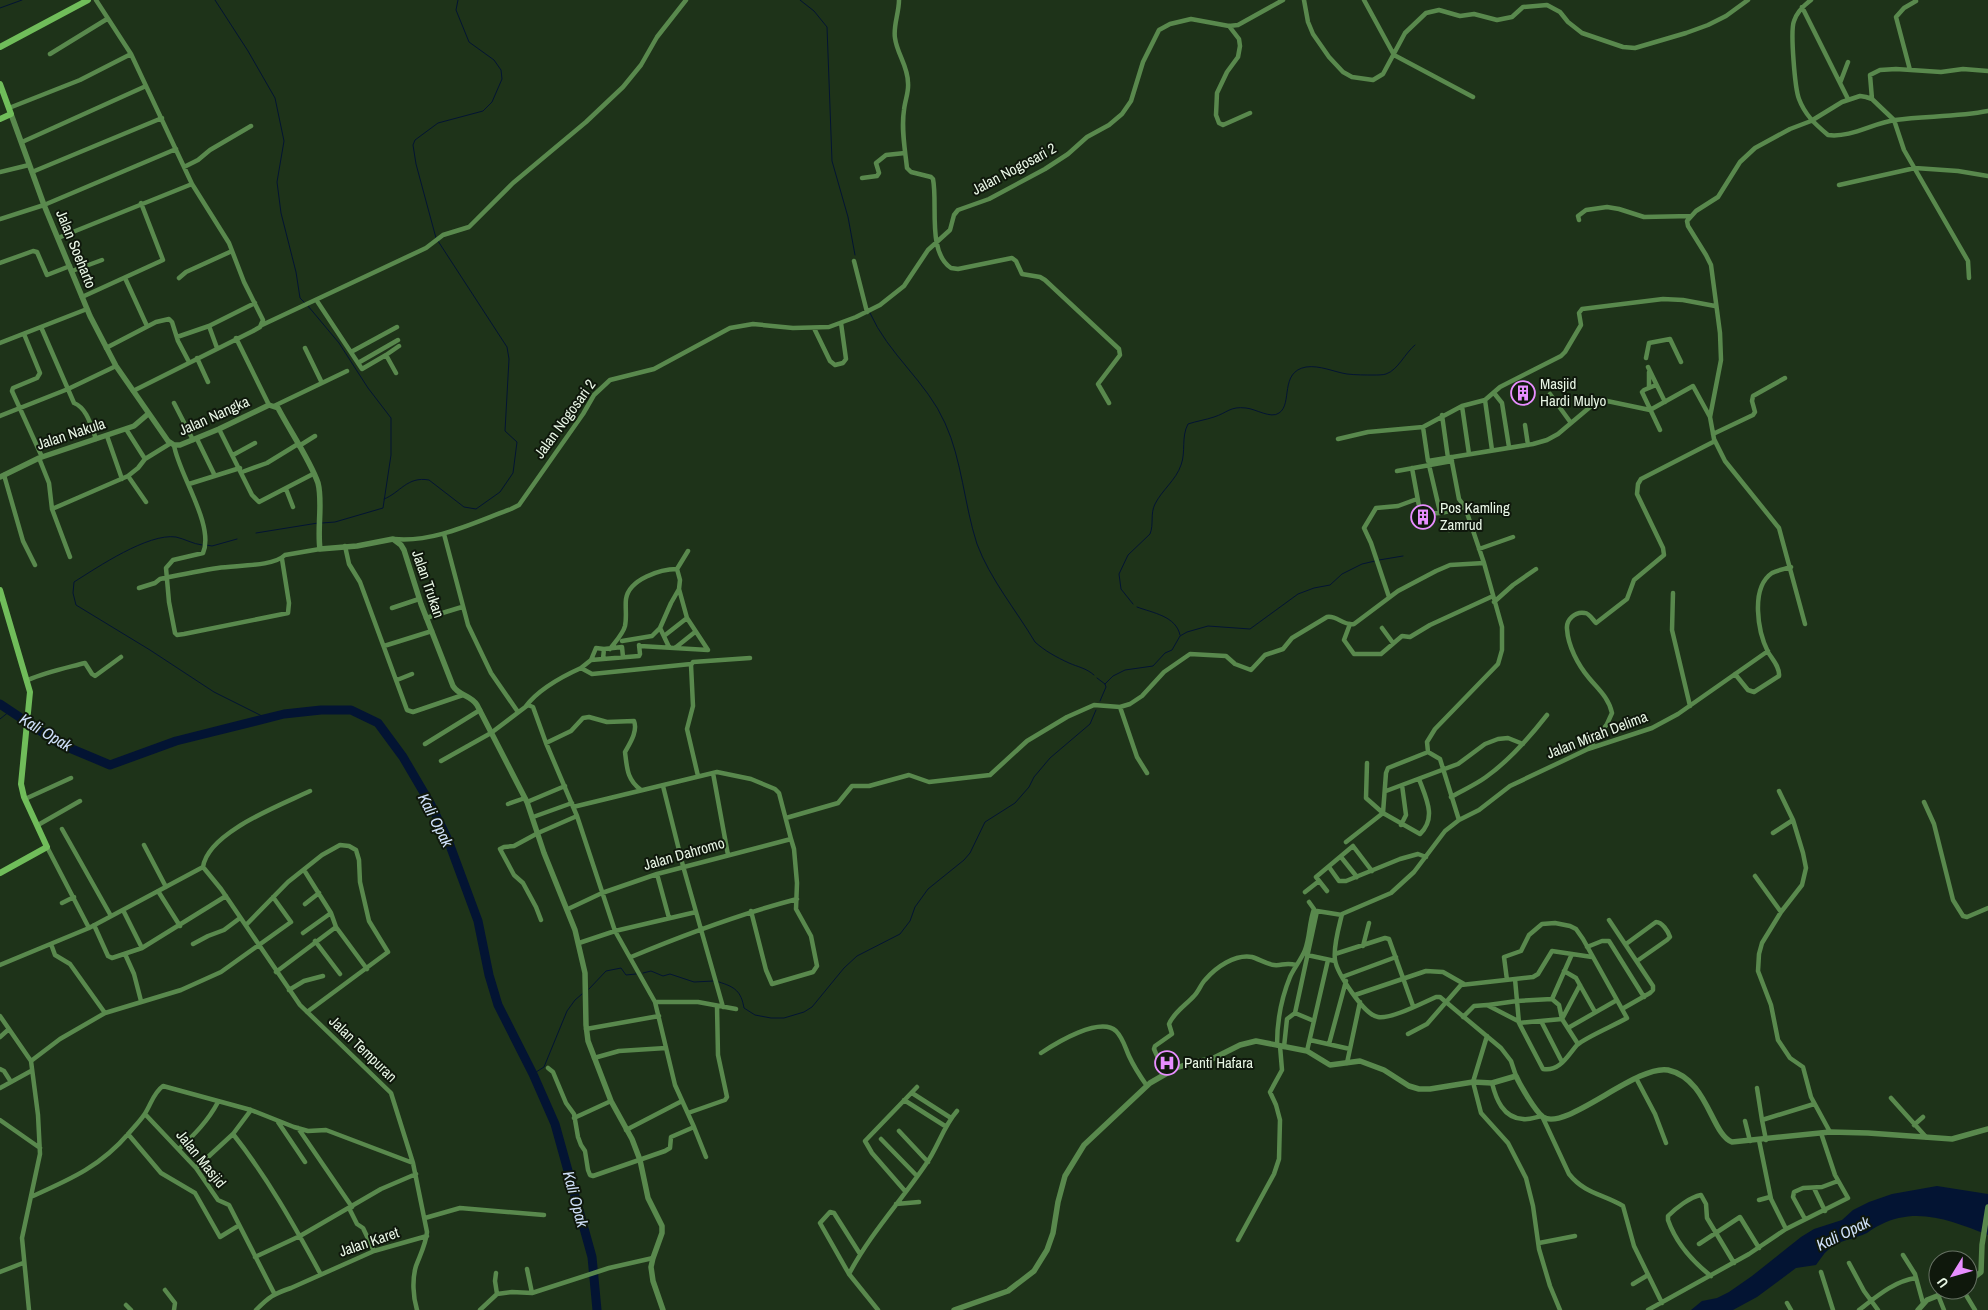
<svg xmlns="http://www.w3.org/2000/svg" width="1988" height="1310" font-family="'Archivo Narrow',sans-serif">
<rect width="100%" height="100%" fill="#1e3319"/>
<path fill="#031433" d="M1937,1186l51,8v41c-36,-14 -71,-29 -108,-10 -5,2 -9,5 -13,8 -12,6 -29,7 -39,17 -5,4 -8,10 -12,15l-20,3 -39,29 -24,13h-42l11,-9 15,-3 12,-6 23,-16 49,-39 13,-8 28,-9 11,-10 16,-8 23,-8z"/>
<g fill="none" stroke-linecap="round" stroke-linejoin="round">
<path stroke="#031433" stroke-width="1" d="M215,0l33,51 27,47 9,43 -7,41 4,31 15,59 4,26 5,5
M800,0l14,11 13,16 5,134 16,56 7,38
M0,8l22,-8
M436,238l-20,-74 -3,-19 2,-5 23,-17 45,-12 9,-9 10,-23 -1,-9 -7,-10 -25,-18 -13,-32 2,-10
M308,306l31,37 29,45 23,30v37l-8,53 -48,14 -13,1
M870,313c18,41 57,69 75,110 17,37 19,81 32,121 13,35 39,66 58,98 10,9 21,15 34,21 9,4 17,5 25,12
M384,499c16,-6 23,-23 45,-19l35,27 12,2 24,-17 13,-19 4,-31 -12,-11 4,-72 -2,-12 -69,-106
M256,533l62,-10
M202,545c-9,-1 -17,-6 -26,-8 -28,-4 -78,30 -102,45l-1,11 3,12 74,45 64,42 50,25
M206,545l6,1 25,-7
M1379,560l24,-4
M1133,604l-12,-15 -2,-15 9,-19 22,-21c4,-10 0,-20 5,-30 7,-14 21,-24 26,-39 5,-13 0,-28 7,-41 9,-3 17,-4 26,-7 13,-4 16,-11 32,-9 10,1 25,11 33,5 14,-9 0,-41 27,-46 14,-2 28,5 41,7 9,1 18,1 27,1 3,0 9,0 12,-1 12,-4 19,-21 29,-29
M1137,607c16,6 39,9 43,28
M1097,678l8,6 1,3 -6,14
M1105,684l8,-8 12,-6 28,-4 12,-13 7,-3 8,-14 7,-4 21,-6 42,3 48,-35 16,-6 16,-3 12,-11 20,-10 13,-3
M0,719l10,-8
M643,973l8,-2 12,5 7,-2 24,8 20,-1
M719,982c16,5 22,9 25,26l11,7 16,3h13l20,-6 8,-5 32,-39 13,-12 43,-22 10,-13 5,-14 13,-18 36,-29 6,-7 15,-31 30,-19 14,-16 5,-10 16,-19 40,-34 6,-14
M589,989l17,-18 15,-3 5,7 10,-1
M533,1074l11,-7 23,-56 8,-11 7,-6"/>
<path stroke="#031433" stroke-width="9" d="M0,704l60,40 50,21 66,-24 108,-27 37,-4h30l27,13 25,34 27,46 18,37 30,81 11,54 9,30 35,69 22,50 37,133 5,53"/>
<path stroke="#59894d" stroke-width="4.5" d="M96,0l35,54 61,130 37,59 15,39 19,38 -3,7 -7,4 -120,60
M899,0c0,13 -6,26 -4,38 2,16 13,28 13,45 1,9 -3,17 -4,27 -3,19 1,39 3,58l4,4 20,5 2,2c5,25 -6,73 18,89l7,1 54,-11 4,3 6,13 18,3 5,3 74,69 1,6 -3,4 -19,25 11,19
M1304,0l4,22 5,12 16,23 14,15 9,5 21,3 10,-6 22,-41 21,-20 13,-3 21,6 14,-2 23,6 15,-3 11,-10 24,-2 13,7 8,10 14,11 41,14 12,1 51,-15 22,-8 18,-9 22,-16
M1364,0l30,55 79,42
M1811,0c-8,6 -14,12 -17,21 -4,10 1,68 5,78 6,16 16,25 29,36 23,3 45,-12 67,-15 31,-4 62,-3 93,-9
M1802,7l46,92
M1229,26l10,13 1,7 -2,11 -11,15 -10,21 -1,22 3,8 4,2 27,-12
M50,54l57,-35
M1910,70l-14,-53 8,-9 12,-7
M1840,83l8,-21
M1872,99l-2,-24 10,-5 16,-1 45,3 22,-3 25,2
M9,108l71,-28 51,-26
M22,142l124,-56
M184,167l14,-7 12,-10 41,-24
M0,172l29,-7
M32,172l130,-54
M862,178l15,-2 2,-3 -3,-10 10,-8 19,-2
M1839,185l76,-17 43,3 30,5
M0,219l44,-14 132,-56
M1579,220l-1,-4 8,-6 21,-3 12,2 25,8 47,-1
M58,238l134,-54
M854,261l13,51
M0,263l33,-12 4,1 10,23 23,-9
M72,271l30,-11
M125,278l22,48
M179,278l7,-6 46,-21
M82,297l81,-37 -22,-57
M317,301l45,68 24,-14
M262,325l164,-77 17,-13 26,-8 44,-44 73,-61 37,-35 18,-22 16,-28 29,-37
M209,326l8,22
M41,327l33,76c13,5 17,23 22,36
M814,328l16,33 5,4 8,-2 3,-4 -5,-36
M24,334l16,39 -3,5 -24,10 -1,3 30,66
M177,337l32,-11 46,-23
M236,338l33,67
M0,343l87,-34
M106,348l50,-26 13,-3 3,3 6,19 11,21
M305,348l17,35
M351,352l46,-25
M197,358l11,24
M1646,358l3,-15 21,-4 11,23
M358,363l40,-23
M1648,367l17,35
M396,373l-10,-18 13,-9
M1656,385l-12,5 -2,2 18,38
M1649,388v-16
M1494,393l8,10 7,44
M1550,394l21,29
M1485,400l7,50
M174,403l19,37
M274,406l73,-35
M1462,406l7,48
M1442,415l6,43
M0,416l68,-27 48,-23
M1525,425l3,20
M1423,427l39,-21 23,-6 15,-13 61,-31 4,-4 16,-27 -2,-12 3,-4 81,-10 20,1 32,6
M1423,427l5,34
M126,429l19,30
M219,429l33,66 7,7 54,-28
M1713,434l40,-19 2,-3 -3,-11 1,-5 32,-18
M107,436l15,43
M197,439l18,37
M1338,439l30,-7 55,-5
M174,445c4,28 41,80 29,108l-30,7 -7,8 3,34 6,31 2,2 7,-1 104,-21 1,-10 -7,-44
M299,446l16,-10
M233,455l22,-12
M39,458l10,25 3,26 18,48
M1428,461l105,-17 14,-4 11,-6 38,-32 11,-1 43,9 43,-24 17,31
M1429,465l11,47
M1412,468l7,38c10,14 32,4 46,1
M1397,471l55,-10
M242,472l25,-9 31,-19
M4,475l19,66 12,24
M128,476l18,26
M189,484l51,-16
M286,489l7,18
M52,509l76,-33 10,-8 7,-9 26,-16
M1449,530l23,-4
M444,534l24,91 23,48 27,39
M394,539c40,4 81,-17 117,-30l8,-4 64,-91 11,-19 16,-15 44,-11 76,-41 23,-4 40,4 36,-1 27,-10 24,-12 24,-19 24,-36 22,-20 4,-15 4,-5 31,-11 56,-30 23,-15 19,-17 22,-12 13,-11 9,-13 12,-39 16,-32 11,-6 21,-5 38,7 9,-1 45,-25
M345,546l4,18 11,18 47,128 6,2 50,-17
M1479,549l34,-12
M139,588l16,-5 5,-4c19,-4 38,-8 58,-11 18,-3 55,-1 67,-13l35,-6
M1673,593l-1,37 18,76
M1389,597l-18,-54 -7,-15 12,-20 22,-2 19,-7
M1494,602l19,-17 23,-16
M392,608l27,-9
M426,618l36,-11
M1350,624l-6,16 10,14h27l21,-18 8,1 20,-12 63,-29
M1805,624l-26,-96 -54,-67 -11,-22 -4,-22 11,-57 -1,-27 -9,-68 -5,-10 -18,-29 -1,-5 9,-10 22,-14 22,-35 15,-14 35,-19 21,-8 31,-19 18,-6 6,1 6,2 22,21 10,30 64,111 1,17
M660,628l9,19
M1382,628l11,15
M664,636l23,-18
M622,641l30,-5 8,-8 11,-25 8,-14 1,-9 -3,-11
M384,646l48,-15
M640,646l68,4 -21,-32 -8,-29
M675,648l20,-16
M610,649c5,-7 13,-15 15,-23 2,-9 0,-19 1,-27 3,-20 35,-30 51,-30l11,-18
M603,659l36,-3 1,-2 -1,-9
M591,660l12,-1 1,-10
M581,668l10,-8 5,-12 8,1 18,-2 1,10
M1735,674l13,16 6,2 25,-16c1,-9 -7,-17 -11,-24 -10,-20 -18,-64 4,-79 6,-3 13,-4 19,-6
M28,680c18,-8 38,-12 57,-17l7,11 3,2 26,-19
M397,680l15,-6
M526,706c13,-17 35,-29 55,-38l11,6 99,-10
M1120,707l17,50 10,16
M546,743l25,-12 12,-13 6,-1 18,5 27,-1c4,10 -4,22 -9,31 2,16 2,28 16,38
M425,744l55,-34
M1589,748l18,-24 5,-11c-3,-15 -14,-24 -23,-35 -11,-13 -21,-32 -22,-49 -1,-9 8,-18 18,-16 4,0 8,7 11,10l31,-24 7,-19 30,-25 -1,-7 -26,-54 1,-10 3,-5 74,-38
M1428,752l-1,-10 8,-13 63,-65 4,-14v-23l-18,-64 -19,-56 -6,-8 -8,-42
M441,761l50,-28 37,-28 5,2 13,36 31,73 38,115 40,71 20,83 19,42 -23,10 -1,11 -5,3 -72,25 -3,-1 -2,-5 -3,-19 -4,-6 -3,-8 -4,-23 -8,-11 -13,-31 -5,-4
M1367,763l-1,35 17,15 37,21c17,-16 6,-36 -1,-55
M713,773l15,82
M698,776l-11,-47 6,-23 -2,-41 2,-3 57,-4
M663,786l20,80 40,141
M1386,791l72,-27 27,-20 13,-5 10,-1 15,6
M1779,791l14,29 10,33 3,15 -4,17 -21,27 -19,31 -3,11 -1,17 13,34 7,35 12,18 13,9 8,30 19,35
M1451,797c12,-7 24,-12 35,-20 24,-17 43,-39 61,-62
M25,799l46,-21
M527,802l38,-16
M1924,802l10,22 19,76 10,16 4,1 21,-9
M508,804l17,-6
M533,817l39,-14
M786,818l52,-15 14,-17h17l40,-11 20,7 61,-7 37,-34 40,-24 27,-12 26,2 10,-3 12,-8 22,-24 26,-18 36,2 9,8 16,6 14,-15 18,-6 9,-11 35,-21c10,-2 16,9 27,7l44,-33 38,-20 14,-6 34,-2
M38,825l42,-24
M1401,825l5,-10 -4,-30
M62,829l49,87
M1773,833l20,-13
M1346,842l37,-29 3,-40 2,-5 40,-16 12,7 19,61
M144,845l22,42
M47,847l42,81
M1341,857l16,20
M203,867c5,-35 78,-62 107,-76
M1329,867l10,14h7l54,-22 18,-5 8,3
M304,870l27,43 5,14 31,42
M657,874l12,44
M1755,876l26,36
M158,891l22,35
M1327,891l-11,-14 37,-31 19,25
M1305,892l14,-11
M62,903l12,-6
M305,904l14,-11
M568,909l34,-16 55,-19 134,-35 -12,-46 -4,-4 -24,-10 -34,-7 -144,35
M123,910l19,38
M751,911l15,59 6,14 41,-12 4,-6 -6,-30 -15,-27 1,-26 -3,-34 -3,-10
M541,920l-5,-13 -13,-24 -9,-8 -14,-26 4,-2 10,-1 24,-13 39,-17
M1609,920l44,66v4l-3,3 -28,16
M94,925l14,31 4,2 30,-10 84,-52
M246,925l42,-43 34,-27 18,-10 9,1 7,4 3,10 1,22 9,39 19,31 -81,60
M303,933l28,-20
M315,941l25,33
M579,943l36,-12 81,-19
M193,944l15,-8 16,-6 16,-12
M1626,944l30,-22c6,0 12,9 14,15l-3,3 -30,21
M1363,946l6,-23
M1587,947l15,-6h7l35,56
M125,954l9,20 7,27
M1335,954l50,-16 4,1 24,67
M1307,955l28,6
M631,957c55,-23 109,-43 166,-58
M0,965l89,-37 114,-61 18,22 79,116 91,88 22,70
M1564,971l12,7 19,34
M276,972l60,-45
M1342,977l54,-20
M1507,980l-3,-23 17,-6 8,-16 13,-11 13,-1 15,3 6,3 7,10 44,79c-12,7 -41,19 -50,27 -9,10 -17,27 -34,24l-24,-46 -4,-44
M289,990l15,-9 19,-5
M1355,995l71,-24 17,1 21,12
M1552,999l20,-45
M655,1002h43l38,7
M1488,1005l29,-4 35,-2 7,6 3,14 16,25
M105,1013l76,-23 40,-18 70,-50 -18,-25
M1295,1013l19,8
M0,1016l31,45 7,54 2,39 -18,84 7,72
M1463,1017l11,-11 13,-1 31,16
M1562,1019l18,-34
M1541,1021l21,41
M1519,1023l43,-4
M1568,1028l49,-28
M586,1029l73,-13
M1408,1034l19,-10 34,-39 72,-8 5,-3 14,-23 40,6
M1487,1036l-14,46 8,31 27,30 18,35 7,28 6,43 11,37 10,24
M0,1037l9,-8
M1310,1040l40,9
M1329,1044l17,-63
M1277,1045c0,-23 4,-46 13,-68 4,-9 11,-17 15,-27 5,-13 4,-27 9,-41l-5,-7
M1284,1047l3,-28 8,-6 22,-102 25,4
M1307,1051l21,-91
M1041,1053c15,-10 59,-37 75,-22 7,7 9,16 13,25 5,11 11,20 18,30
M594,1058l25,-7 47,-3
M31,1061l29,-22 45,-26 -35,-49 -15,-9 -4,-11
M1347,1063l13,-61
M0,1069l4,2 7,11
M1165,1074l-11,-25 1,-3 17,-12 -3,-10c5,-12 17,-19 25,-28 5,-5 7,-12 11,-16 11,-13 30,-26 47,-23 7,2 14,7 22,8 8,1 11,-3 22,0
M1516,1076l-5,-15 -10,-13 -61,-51h-4c-14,6 -44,22 -58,20 -14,-2 -41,-44 -43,-57 -2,-14 4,-33 7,-46l49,-21 23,-21 31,-41 14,-11 20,-10 31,-24 78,-37 64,-21 26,-14 90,-63
M1636,1078l19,36 11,29
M1492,1083c4,16 11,35 31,36 6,1 13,-2 19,-3l27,58c16,20 34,20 54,32l11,40 28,57
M0,1088l31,-17
M1757,1088l5,32
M912,1093l39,25
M1891,1098l35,39
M904,1100l41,26
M688,1113l37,-13 2,-3 -9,-42 -1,-49
M145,1114l51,54 22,32 11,5 45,88
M574,1118l37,-17
M0,1120l40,28
M1745,1121l5,20
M278,1122l27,40
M1914,1125l9,-8
M694,1127l12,30
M298,1128l54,79
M626,1130l56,-29
M899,1131l29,31
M128,1134l33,39 34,20 25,44 18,-11
M233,1134c34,43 61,91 87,139
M881,1139l36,37
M1759,1140l12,59 15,30
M1766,1140l-4,-20 52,-16
M179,1149c15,-14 29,-28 39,-47
M196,1168l37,-34 18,-24
M1814,1188l11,23
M905,1191l-33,-38 -7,-12 52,-54
M33,1196c38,-17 68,-30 96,-63 5,-6 11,-12 15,-18 7,-10 9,-22 19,-29l88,24 43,17 14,4 18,-1 87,33 14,69c-1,12 -7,23 -11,34 -4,13 -3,31 1,44
M1759,1200l11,-3
M896,1204l23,-2
M349,1208l8,16 6,4 11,23
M425,1218l35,-10 84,7
M1805,1219l-12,-22 1,-5 9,-4 19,-1 16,-6
M1238,1240l36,-66 5,-15 1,-39 -4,-15 -6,-13 12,-22 -2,-24
M1539,1243l36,-7
M1699,1244l41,-27 19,31
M860,1254l-26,-41 -4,-1 -10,11 29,51 29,36
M1903,1255l12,19 8,29
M255,1257l45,-21 81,-47 35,-15
M1849,1263l15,28 14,19
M527,1269l5,24
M0,1272l23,-9
M1821,1272l12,38
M496,1273l-1,8 2,13
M849,1274c21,-40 52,-73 77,-110 12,-17 17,-37 31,-53
M1711,1276c-19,-15 -35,-33 -43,-56v-4c8,-8 22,-19 33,-21l5,9 1,14 27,45
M1633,1284l15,-9
M165,1290l10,13 -1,7
M1963,1290l12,20
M1938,1295l6,15
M1787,1303l4,7
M126,1305l5,5
M256,1310c13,-13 17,-16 35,-22l83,-37 53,-15
M480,1310l17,-16 15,-2 20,1 77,-25 44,-10
M1648,1310l101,-56 37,-25 62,-31 -13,-23 -14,-42
M1859,1310c17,-13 35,-29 57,-32"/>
<path stroke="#59894d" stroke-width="5.5" d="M11,114l33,91 46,111 26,50 52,75 6,4h6l39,-16 50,-24 9,3c12,23 32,52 40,75 5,19 -1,45 2,66l37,-3 36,-7 8,6 3,5 17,54 32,82c6,10 18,9 24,19l50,97 17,51 31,77 10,43 1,52 2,16 23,60 21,38 8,21 8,38 14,28v7l-9,25 -2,9 2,14 10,29
M0,477l39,-19 95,-32 14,-12
M1968,1282l13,-10 1,-27 6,-38
M954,1310l54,-19 26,-20 13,-21 6,-17 5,-31 7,-26 19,-31 66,-62 26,-15 18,-6 18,-3 28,-14 16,-4 51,10 23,14 30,-4 24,9 25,16 10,3h11l43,-7 19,1 24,-7c4,9 19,35 27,41 22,15 94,-53 125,-47 40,9 43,64 64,72l98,-10 38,1 84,6 36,-10
M1918,1310l9,-10 25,-10"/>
<path stroke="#70bd5a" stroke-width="6" d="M0,47l88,-47
M0,84l11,30 -11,5
M0,590l30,102 -9,92 3,13 23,50 -47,26"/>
</g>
<defs>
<g id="building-ring" transform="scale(1.25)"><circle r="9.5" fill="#0f180c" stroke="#e88eff" stroke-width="1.5"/><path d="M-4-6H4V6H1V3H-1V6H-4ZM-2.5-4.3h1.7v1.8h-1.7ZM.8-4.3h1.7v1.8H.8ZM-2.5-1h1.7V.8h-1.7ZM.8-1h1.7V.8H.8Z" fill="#e88eff"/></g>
<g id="hospital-ring" transform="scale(1.25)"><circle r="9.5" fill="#0f180c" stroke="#e88eff" stroke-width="1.5"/><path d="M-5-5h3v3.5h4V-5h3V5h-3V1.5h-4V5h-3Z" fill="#e88eff"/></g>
</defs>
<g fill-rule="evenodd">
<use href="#building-ring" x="1523" y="393"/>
<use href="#building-ring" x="1423" y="517"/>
<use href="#hospital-ring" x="1167" y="1063"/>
</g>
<g text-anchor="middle" stroke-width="4" stroke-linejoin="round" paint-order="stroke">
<g font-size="15" fill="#e8f6e5" stroke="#0f180c">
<text transform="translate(1014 169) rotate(-28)" y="5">Jalan Nogosari 2</text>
<text transform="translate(76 249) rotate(68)" y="5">Jalan Soeharto</text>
<text transform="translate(214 416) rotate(-24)" y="5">Jalan Nangka</text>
<text transform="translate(565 419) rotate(-54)" y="5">Jalan Nogosari 2</text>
<text transform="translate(71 434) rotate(-18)" y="5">Jalan Nakula</text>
<text transform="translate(428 584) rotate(71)" y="5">Jalan Trukan</text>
<text transform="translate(1597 735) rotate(-21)" y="5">Jalan Mirah Delima</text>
<text transform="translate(684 854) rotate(-16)" y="5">Jalan Dahromo</text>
<text transform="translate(363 1049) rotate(44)" y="5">Jalan Tempuran</text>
<text transform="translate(201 1159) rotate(51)" y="5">Jalan Masjid</text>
<text transform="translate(369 1242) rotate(-19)" y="5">Jalan Karet</text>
</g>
<g font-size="15" fill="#e8f6e5" stroke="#0f180c" text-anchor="start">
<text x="1540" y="389">Masjid<tspan x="1540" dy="17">Hardi Mulyo</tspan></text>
<text x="1440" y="513">Pos Kamling<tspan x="1440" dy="17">Zamrud</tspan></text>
<text x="1184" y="1068">Panti Hafara</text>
</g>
<g font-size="16" font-style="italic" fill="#d0e1fa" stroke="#0f180c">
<text transform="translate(46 732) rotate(31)" y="6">Kali Opak</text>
<text transform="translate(436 820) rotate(63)" y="6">Kali Opak</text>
<text transform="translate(576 1199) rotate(75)" y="6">Kali Opak</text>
<text transform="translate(1843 1233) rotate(-26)" y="6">Kali Opak</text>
</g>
</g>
<g transform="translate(1953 1275) rotate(233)"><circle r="24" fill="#0f180c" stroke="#667163"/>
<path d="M0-4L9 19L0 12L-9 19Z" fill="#e88eff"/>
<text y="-8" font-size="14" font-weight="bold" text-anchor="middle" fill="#e8f6e5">U</text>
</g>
</svg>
